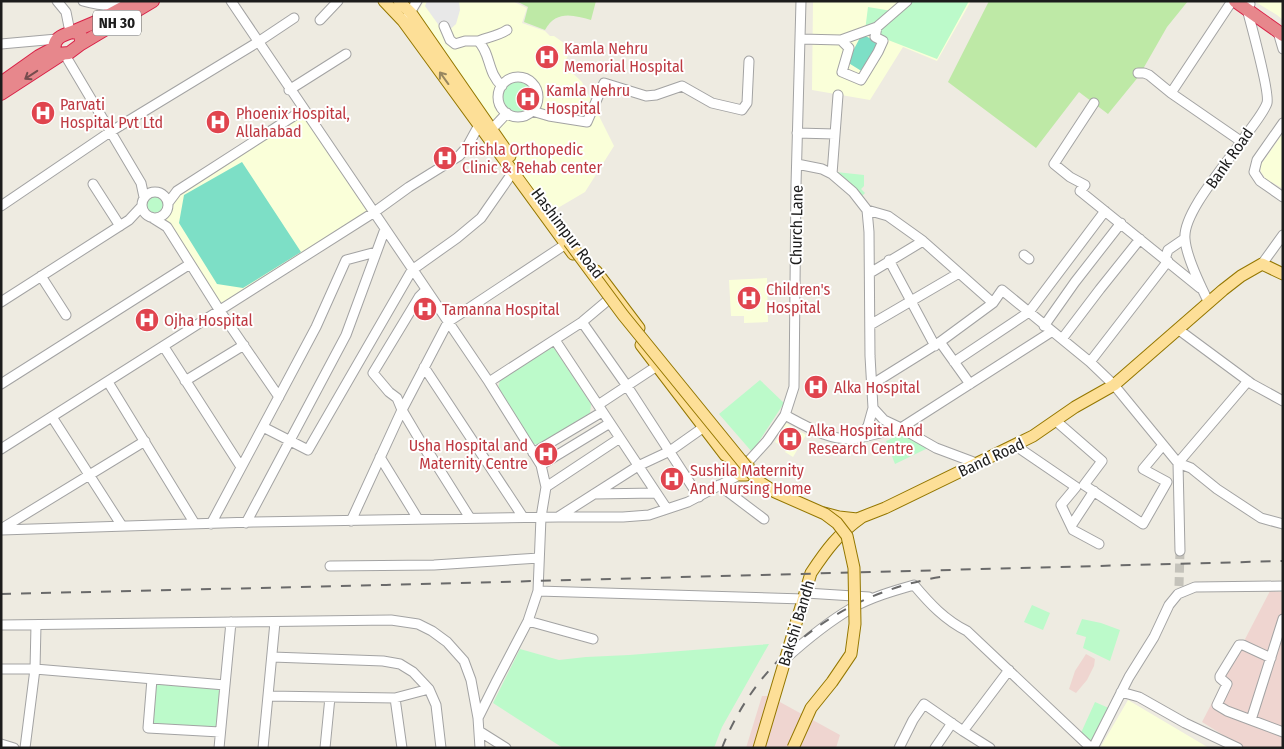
<svg xmlns="http://www.w3.org/2000/svg" width="1284" height="749" font-family="'Fira Sans Condensed',sans-serif">
<rect width="100%" height="100%" fill="#eeebe1"/>
<path fill="#efd5d0" d="M1270,591l13,1v156h-39l-42,-26z
M1086,654l9,5 -1,7 -7,14 -11,13 -7,-4 6,-18z
M762,696h7l71,39 -4,13h-90z"/>
<path fill="#faffd9" d="M424,1h88l15,7 -5,15 23,8 5,5h4l17,12 -7,17 18,17 32,64 -29,46 -34,20 -75,-95 -62,-98z
M813,1h158l-34,60 -34,-14 -33,53 -58,-10z
M1254,1h29v19l-6,-5z
M303,110l70,103 -153,98 -53,-84 -1,-15 2,-9z
M1283,133v55h-1l-16,-9 -5,-7 -1,-6z
M767,278l1,44 -24,1v-7h-13l-2,-36z
M786,423l20,12 -13,22 -8,-5 2,-3 -12,-7z
M1128,700l81,48h-109z"/>
<path fill="#bee9a6" d="M516,1h80l-5,19c-18,-5 -35,-10 -46,10l-21,-8 4,-15z
M989,1h199l-21,26 -28,49 -31,38 -29,-22 -43,56 -88,-66z"/>
<path fill="#bcfaca" d="M900,1h69l-32,58 -72,-28 3,-24 30,5z
M499 96a19 19 0 1 1 38 0a19 19 0 1 1-38 0Z
M836,172l28,3v11l-3,3 4,4 -3,3z
M146 204a9 9 0 1 1 18 0a9 9 0 1 1-18 0Z
M547,348h7l37,56 -1,9 -49,31h-7l-5,-5 -31,-50 2,-9z
M760,380l24,23 -32,49 -33,-38z
M904,433l26,14 -35,17 -9,-23z
M1032,605l18,8 -7,17 -19,-8z
M1082,619l19,4 19,7 -10,31 -27,-13 3,-11 -10,-3z
M769,644l-47,83 -8,21h-151l-70,-45 27,-54 39,11 27,-3 43,-2z
M152,679l73,6 -5,47 -72,-4z
M1095,702l16,7 -18,38 -13,-12z"/>
<path fill="#7ddfc6" d="M862,34l18,10 -17,28 -16,-10z
M242,162l59,90 -58,36 -26,-4 -38,-61 5,-28z"/>
<path fill="#e8e8e8" d="M427,1h32l1,9 -4,14 -11,10 -20,-28z"/>
<g fill="none" stroke-linecap="round" stroke-linejoin="round">
<path stroke="#c4c2ba" stroke-width="9" stroke-dasharray="9 4.5" stroke-linecap="butt" d="M1179,586l1,-35"/>
<g stroke="#a3a3a3" stroke-width="11">
<path id="minor" d="M57,1l9,11 4,20
M83,1c14,4 28,6 42,3
M231,1l258,381 52,83 5,22 -5,30 -3,74 -10,30 -32,61 -18,36
M408,16l9,-15
M320,20l18,-19
M444,26l6,14 5,4 10,-3h13
M1278,32l5,17
M801,39l40,1 36,-13 30,-26
M841,40l8,8 -7,24 19,8 17,-28 5,-11 -8,-4 2,-10
M1,44l56,-5
M65,55l76,128 3,14
M1138,73h6l5,2 22,18 71,49
M498 97a20 20 0 1 1 40 0a20 20 0 1 1-40 0Z
M502,86c-15,-13 -11,-33 -24,-45 10,-4 20,-5 29,-11
M289,90l57,-36
M1171,93l61,-92
M1094,103l-40,61 16,13 15,8 -5,6 120,97
M532,111l17,5 38,6 17,-39 42,13 10,-1 26,-9 30,17 30,7 5,-7 2,-42
M1283,123l-26,37 -3,12 6,9 23,16
M492,129l15,-16
M797,133l38,1
M832,174l6,-79
M93,184l27,42
M142 205a13 13 0 1 1 26 0a13 13 0 1 1-26 0Z
M168,203l9,-12 126,-81
M1,206l109,-74 148,-90 36,-24
M867,210l21,6 35,25 70,62
M151,217l16,10 53,84 59,86
M1024,255l5,4
M1165,259l3,-9 16,-11
M889,260l46,86
M1262,264l21,-29
M870,273l53,-32
M41,276l25,39
M426,290l-7,7 -46,76 16,19 8,6 5,12 26,44 3,2 39,62
M1,302l128,-82 13,-14
M1209,303c-8,-16 -23,-46 -24,-64 -3,-27 46,-80 61,-104 6,-8 18,-23 21,-32 3,-10 -16,-79 -20,-94l3,-5
M582,322l45,64 72,111
M870,325l89,-52
M1044,326l31,-44 46,-59
M1179,330l73,54 31,17
M1062,339l38,-50 40,-50
M555,340l112,169
M940,342l30,42
M164,347l77,120
M954,362l75,-50 76,-101
M1090,362l78,-101
M424,367l99,150
M185,381l59,-36
M1248,381l-70,82 13,5 26,21 44,29 22,6
M108,382l87,142
M489,382l93,-60 25,-21
M1,384l189,-120
M871,385l69,-43 53,-39 9,-13 88,72 24,23 64,78 2,88
M598,405l59,-39
M873,408l11,12 17,8 150,-96
M785,415c22,12 48,28 74,23l9,-12 5,-18 -3,-52 -1,-124 -2,-22 -14,-18 -21,-18 -10,-5 -25,-5
M52,417l70,109
M1056,421l46,40 -18,24 59,39 24,-42 -24,-13 20,-24
M263,427l45,23 104,-180 45,-32 24,-20 32,-46
M859,438l42,-10 35,20 40,15
M1016,446l60,41 -15,18 12,25 26,14
M1,449l372,-236 36,-26 50,-31 8,-9 12,-22
M533,453l69,-41
M380,457l38,62
M747,463l20,-22 18,-26 9,-28 2,-202 5,-184
M541,465l69,-42
M719,485l45,34
M546,487l74,-49
M594,494l62,-1
M558,517l80,-51 32,-15 34,-24
M351,521l51,-111 46,-88 118,-78v-5
M246,523l100,-188 39,-106
M211,524l105,-197 30,-67 30,-8
M1071,526l23,-35
M1,529l144,-88
M1,530l252,-8 305,-5h65l26,-2 39,-13 51,-27
M330,566l104,-1 105,-7
M538,591l266,8
M806,593l63,4
M1283,619l-32,101 32,12
M528,621l65,18
M1,625l390,-5 27,4 14,7 15,11 17,19 7,19 7,38 2,30
M272,657l111,4 17,3 13,8 16,17 7,16 5,43
M785,659c21,-19 43,-37 67,-51 20,-11 41,-17 62,-23 16,19 31,35 53,46l124,117
M1,669h34l190,16
M152,679l-4,49 72,4
M1121,692l18,5 46,26 53,25
M268,696l127,2 34,-9
M395,698l7,50
M1251,720l-24,-9 -10,-6 10,-21 -7,-6v-2l19,-31h4l28,13
M479,731l27,17
M963,731l27,17
M1,744l13,4
M25,748l10,-79 1,-44
M219,748l12,-126
M263,748l12,-126
M325,748l5,-51
M899,748l14,-28 11,-16 39,27 46,-61
M935,748l17,-25
M1093,748l36,-71 25,-40 15,-32 9,-11 17,-7 88,-1"/>
</g>
<g stroke="#947700" stroke-width="13">
<path id="major" d="M384,1l19,20 170,233
M399,1l12,12 99,143
M596,271l43,57
M641,345l84,110 14,8 6,-1 3,3 1,4 -3,6h-6l-4,-3 -1,-5 4,-4
M824,513l15,4 18,2 5,-2 23,-9 148,-72 42,-29 39,-22 109,-95 18,-14 21,-12 21,10
M759,748l52,-175c16,-24 27,-39 51,-56"/>
</g>
<g stroke="#d92147" stroke-width="14">
<path id="highway" d="M1235,1l48,34
M72,32l6,1 3,3v8l-12,9 -12,1 -2,-3c-3,-12 7,-16 17,-19z
M72,32l26,-11 37,-20
M81,44l72,-43
M1,83l38,-27 15,-8
M1,94l60,-39"/>
</g>
<use href="#minor" stroke="#fff" stroke-width="9"/>
<use href="#major" stroke="#fddf97" stroke-width="11"/>
<use href="#highway" stroke="#e7878c" stroke-width="12"/>
<path stroke="#6a6a6a" stroke-width="2" stroke-dasharray="10 10" stroke-linecap="butt" d="M1,594l385,-9 897,-24
M722,748c37,-95 125,-158 225,-172"/>
<g stroke="#947700" stroke-width="13" stroke-linecap="butt">
<path id="major-bridge" d="M569,242l54,73 135,166 17,11 50,22 12,9 10,13 7,32 1,56 -4,30 -19,28 -21,26 -18,40"/>
</g>
<use href="#major-bridge" stroke="#fddf97" stroke-width="11"/>
</g>
<defs><path id="oneway-shaft" d="M-6 0H5M1.5-3L5.5 0L1.5 3" fill="none" stroke-width="1.6" stroke-linecap="round" stroke-linejoin="round" transform="scale(1.25)"/></defs>
<use stroke="#774c4e" href="#oneway-shaft" transform="translate(31 75) rotate(147)"/>
<use stroke="#988760" href="#oneway-shaft" transform="translate(444 78) rotate(-126)"/>
<defs>
<g id="hospital-disc" transform="scale(1.25)"><circle r="9.5" fill="#e0444e" stroke="#fff"/><path d="M-5-5h3v3.5h4V-5h3V5h-3V1.5h-4V5h-3Z" fill="#fff"/></g>
</defs>
<g fill-rule="evenodd">
<use href="#hospital-disc" x="547" y="57"/>
<use href="#hospital-disc" x="528" y="99"/>
<use href="#hospital-disc" x="43" y="113"/>
<use href="#hospital-disc" x="218" y="122"/>
<use href="#hospital-disc" x="445" y="158"/>
<use href="#hospital-disc" x="749" y="298"/>
<use href="#hospital-disc" x="425" y="309"/>
<use href="#hospital-disc" x="147" y="320"/>
<use href="#hospital-disc" x="816" y="387"/>
<use href="#hospital-disc" x="790" y="439"/>
<use href="#hospital-disc" x="546" y="454"/>
<use href="#hospital-disc" x="672" y="479"/>
</g>
<g text-anchor="middle" stroke-width="4" stroke-linejoin="round" paint-order="stroke">
<rect fill="#fff" stroke="#606060" stroke-width="1" x="93" y="10.5" width="48" height="25" rx="4"/>
<g font-size="15" font-weight="bold" fill="#1c1c1c">
<text x="117" y="28">NH 30</text>
</g>
<g font-size="16" fill="#be3a42" stroke="#fff" text-anchor="start">
<text x="564" y="54">Kamla Nehru<tspan x="564" dy="18">Memorial Hospital</tspan></text>
<text x="546" y="96">Kamla Nehru<tspan x="546" dy="18">Hospital</tspan></text>
<text x="60" y="110">Parvati<tspan x="60" dy="18">Hospital Pvt Ltd</tspan></text>
<text x="236" y="119">Phoenix Hospital,<tspan x="236" dy="18">Allahabad</tspan></text>
<text x="462" y="155">Trishla Orthopedic<tspan x="462" dy="18">Clinic &amp; Rehab center</tspan></text>
<text x="766" y="295">Children's<tspan x="766" dy="18">Hospital</tspan></text>
<text x="442" y="315">Tamanna Hospital</text>
<text x="164" y="326">Ojha Hospital</text>
<text x="834" y="393">Alka Hospital</text>
<text x="808" y="436">Alka Hospital And<tspan x="808" dy="18">Research Centre</tspan></text>
<text x="528" y="451" text-anchor="end">Usha Hospital and<tspan x="528" dy="18">Maternity Centre</tspan></text>
<text x="690" y="476">Sushila Maternity<tspan x="690" dy="18">And Nursing Home</tspan></text>
</g>
<g font-size="16" fill="#1c1c1c" stroke="#fff">
<text transform="translate(1229 158) rotate(-55)" y="6">Bank Road</text>
<text transform="translate(796 225) rotate(-89)" y="6">Church Lane</text>
<text transform="translate(568 233) rotate(53)" y="6">Hashimpur Road</text>
<text transform="translate(991 457) rotate(-25)" y="6">Band Road</text>
<text transform="translate(796 623) rotate(-73)" y="6">Bakshi Bandh</text>
</g>
</g>
<rect width="1284" height="749" fill="none" stroke="#1c1c1c" stroke-width="5"/>
</svg>
